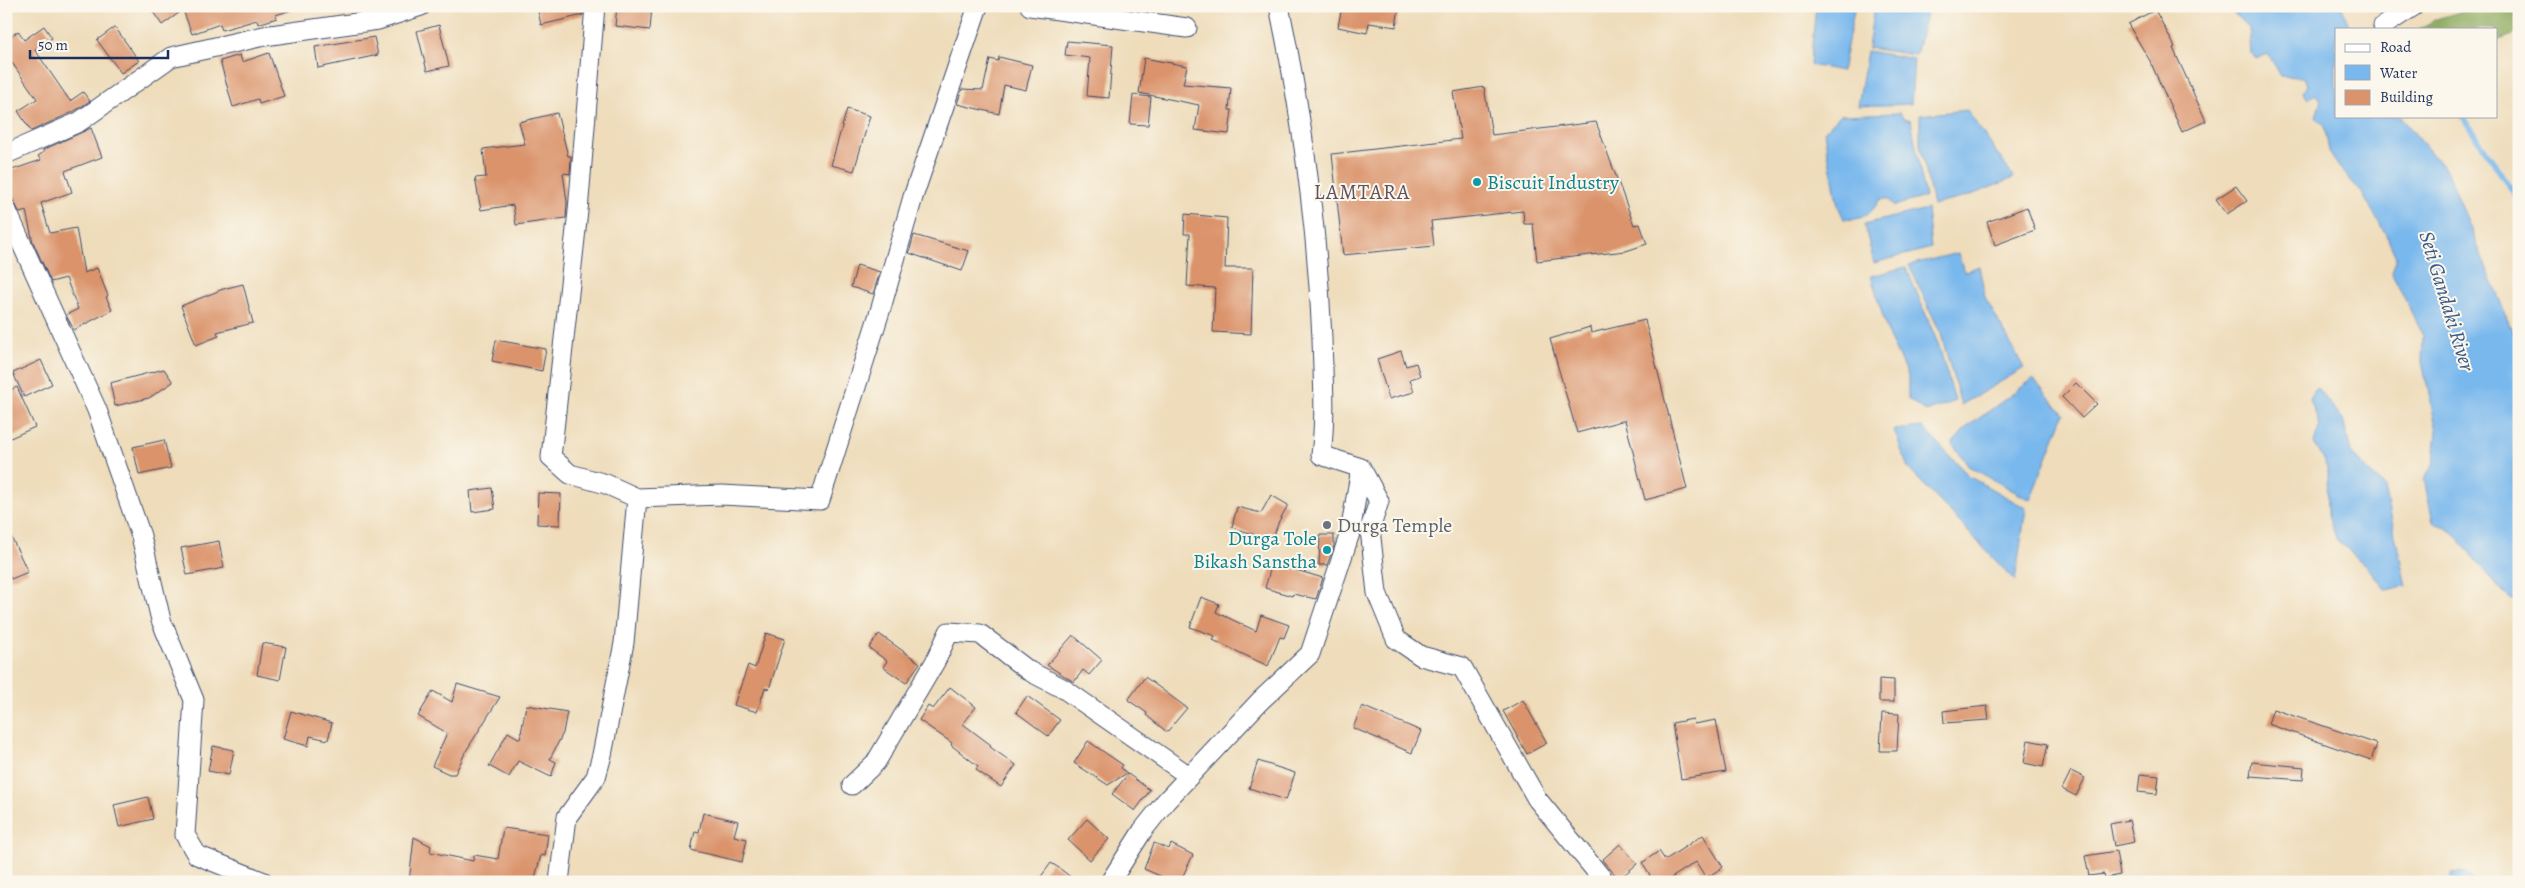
<svg xmlns="http://www.w3.org/2000/svg" width="2525" height="888" font-family="Alegreya,serif">
<rect width="100%" height="100%" fill="#fbf7ec"/>
<filter id="ink" filterUnits="userSpaceOnUse"><feTurbulence type="fractalNoise" baseFrequency=".02" numOctaves="2"/><feDisplacementMap in="SourceGraphic" scale="10" xChannelSelector="R" yChannelSelector="G"/><feConvolveMatrix kernelMatrix="1 2 1 2 8 2 1 2 1" color-interpolation-filters="sRGB"/></filter>
<filter id="wash" filterUnits="userSpaceOnUse"><feTurbulence type="fractalNoise" baseFrequency=".0096" numOctaves="4" result="noise"/><feDisplacementMap in="SourceGraphic" scale="20" xChannelSelector="R" yChannelSelector="G"/><feGaussianBlur stdDeviation="1.12" result="paint"/><feColorMatrix in="noise" values="0 0 0 0 0 0 0 0 0 0 0 0 0 0 0 0 0 1.4 0 .05"/><feComposite in="paint" operator="in"/></filter>
<g filter="url(#wash)">
<rect width="100%" height="100%" fill="#eedcba"/>
<path fill="#8aa95c" stroke="#526c5d" d="M2480,6h39v27l-23,8v-12h-77l17,-10z"/>
<path fill="#79b8ed" stroke="#4a74a6" d="M1816,6h39l-13,65 -32,-6z
M1874,6h54l-12,49 -48,-7z
M2226,6h116l8,23h-14v87h64l48,57 71,175v92c-6,17 -9,45 0,61v101c-16,-2 -52,-55 -65,-68 -6,-6 -14,-9 -21,-12l-9,-43 10,-16 3,-32 -15,-69 1,-26 -31,-63 4,-16 -11,-24 -23,-40 -24,-27 -9,-15 -5,-26 -8,-8 5,-17 -5,-6 -8,5 -5,-7 4,-7 -3,-8 -23,-1 -13,-22 -12,5 -5,-5 -2,-26z
M1867,51l47,8 -3,45 -53,2z
M1967,110l47,68 -48,19 -33,8 -13,-60v-30z
M1900,113l4,5 7,2 14,77 -31,9 -6,-7h-8c-8,15 -18,22 -36,20l-6,-13 -14,-74 16,-17z
M1927,209l4,39 -57,15 -10,-39z
M1958,253l6,19 15,-6 6,31 39,71 -63,37 -20,-71 -32,-69z
M1906,267l33,79 16,55 -29,11 -18,-13v-23l-19,-39 -18,-61z
M2033,379l31,35 -34,86 -60,-33 -18,-23 15,-17z
M2316,387l27,32 8,34 34,35 21,98 -19,4 -22,-25 -28,-25 -9,-24 -1,-49 -13,-24 6,-18 -10,-26z
M1922,427l48,50 56,31 -11,73 -107,-113 -14,-38z
M2459,872l7,1 9,9h-24v-9z"/>
<g fill="none" stroke-linecap="round" stroke-linejoin="round">
<path stroke="#79b8ed" stroke-width="5.5" d="M2463,116l56,85"/>
</g>
<g id="blocks">
<path fill="#da936a" d="M149,6h142v4l-15,5 1,3 -19,6 -1,-4 -35,10 -2,-6 -28,10 -9,-24 -21,15z
M537,6h47l-1,9 -42,10z
M617,6h35l-2,24 -35,-4z
M1342,6h57l-3,21 -27,-4 -2,10 -29,-6z
M2155,10l20,37 -2,1 33,73 -24,11 -32,-71 -22,-37z
M439,25l10,41 -22,5 -10,-40z
M44,26l8,12 -17,12 35,51 13,-9 7,9 -17,11 -42,19 -13,-20 19,-12 -31,-45v-14l12,-9 6,9z
M115,27l24,34 -18,12 -24,-33z
M374,37l4,18 -60,13 -3,-21z
M1067,41l46,4 -4,53 -22,-2 3,-38 -25,-3z
M269,53l15,43 -25,8 -1,-5 -25,8 -13,-46 20,-6 2,7z
M999,57l33,8 -6,25 -22,-5 -5,29 -42,-10 5,-15 21,1 7,-31 8,2z
M1144,58l43,8 -4,18 48,4 -2,22h3l-3,24 -34,-4 4,-25 -60,-12z
M1484,87l8,48 104,-13 38,103 6,-1 7,20 -21,7 -89,10 -4,-37h-9l-1,-13 -92,10 3,25 -91,9 -11,-101 129,-15 -8,-47z
M1133,95l18,2 -3,28 -18,-1z
M847,109l23,7 -16,55 -23,-6z
M557,113l11,43h3l-1,18 -7,-1 4,29 -1,16 -50,7 -3,-20 -32,5 -6,-32 11,-1 -3,-28 42,-5 -6,-22z
M91,128l11,29 -37,14 7,21 -31,11 9,30 26,-5 8,45 13,-5 11,28 -2,1 6,13 -38,20 -8,-15 12,-6 -12,-31 -15,4 -18,-40 -7,-31 -6,2 -7,-13 -7,-17v-11l35,-12 -3,-4 6,-4 -1,-2z
M2236,186l11,15 -20,13 -11,-15z
M2027,207l8,23 -40,15 -8,-23z
M1185,214l42,4 -2,50h28l-2,66 -38,-2 2,-44 -28,-2 3,-52h-6z
M914,235l55,16 -7,20 -53,-18z
M857,265l23,7 -7,22 -22,-7z
M243,284l10,39 -36,9 2,4 -23,9 -15,-39 42,-17z
M1645,320l42,169 -42,11 -20,-80 -48,13 -27,-94 40,-12 1,6z
M496,340l50,9 -4,22 -50,-10z
M1401,351l5,15 10,-3 4,13 -10,3 4,13 -25,7 -12,-40z
M41,360l11,24 -28,13 -11,-24z
M164,369l9,13 -24,16 -34,8 -5,-23z
M2076,383l21,21 -15,14 -20,-21z
M17,387l18,40 -29,13v-48z
M164,440l7,28 -32,7 -6,-28z
M492,488l3,21 -23,3 -2,-21z
M538,493l23,1 -1,31 -23,-1z
M1271,495l17,10 -9,16 -7,20 -40,-14 5,-20 24,6z
M6,526l22,46 -17,7 -5,-10z
M1320,535h14v11l-7,19h-8z
M219,541l5,27 -37,7 -6,-27z
M1272,563l51,15 -7,21 -23,-5 -1,2 -27,-8z
M1201,597l18,7 -3,8 40,19 5,-16 28,10 -5,13 -4,-1 -12,29 -55,-26 2,-4 -25,-9z
M766,633l19,6 -16,50 -4,-1 -8,24 -23,-7 14,-40 7,3z
M879,634l41,29 -14,20 -23,-16 4,-6 -18,-13z
M1073,635l29,25 -13,15 -6,-5 -9,12 -27,-17z
M262,643l24,4 -6,33 -23,-5z
M1145,677l42,31 -20,24 -21,-17 1,-2 -19,-13z
M1879,679l15,1v22h-15z
M457,684l43,13 -34,54 -11,23h-6l-17,-8 15,-33 -29,-17 15,-25 19,11z
M950,687l26,20 -13,17 28,21 -1,2 26,18 -15,22 -25,-17 2,-4 -27,-21 1,-2 -33,-23 9,-14 5,3z
M1027,696l33,24 -12,16 -32,-24z
M1523,700l24,43 -20,11 -24,-43z
M526,705l41,7 -4,21 -13,26 6,3 -5,15 -33,-16 -9,16 -20,-11 19,-34 12,7z
M1362,706l59,25 -9,22 -59,-25z
M1987,706l2,14 -45,3 -1,-12z
M2273,709l104,35 -6,16 -103,-36z
M291,711l41,12 -4,17 -18,-4 -2,10 -25,-7z
M1882,713l17,1 -2,37h-17z
M1693,719l1,5 22,-4 10,52 -45,7 -9,-56z
M2028,740l20,4 -5,23 -19,-4z
M1088,741l35,24 -2,3 6,5 -19,12 -34,-22z
M213,746l21,4 -5,25 -21,-4z
M1258,761l37,12 -9,27 -37,-12z
M2252,762l52,5 -1,13 -53,-4z
M2071,771l14,7 -9,18 -14,-7z
M1128,774l22,16 -15,21 -23,-17z
M2140,774l19,2 -2,18 -19,-2z
M148,797l5,22 -34,8 -5,-22z
M703,813l35,8 -4,15 13,3 -5,23 -51,-12 4,-19 4,1z
M1087,819l22,20 -19,21 -22,-20z
M2129,820l5,22 -20,4 -4,-22z
M503,828l45,6 -3,22 -4,-1 -7,27h-125l5,-45 17,9 -1,6 43,9 1,-6 24,4z
M1703,835l20,32 -17,11 -10,-16 -31,20h-11l-12,-19 17,-12 6,9z
M1154,843l15,6 2,-5 22,11 -13,27h-17l2,-4 -21,-9z
M1620,844l17,20 -18,15 -17,-19z
M2116,851l4,24 -15,3 -1,-4 -15,2 -4,-20z
M1051,863l8,5 18,14h-40z"/>
</g>
</g>
<g filter="url(#ink)">
<use href="#blocks" fill-opacity="0" stroke="#3b496c" stroke-width="1"/>
<g fill="none" stroke-linecap="round" stroke-linejoin="round">
<g stroke="#3b496c" stroke-width="21">
<path id="minor" d="M1030,6l157,22
M2383,26l31,-20
M6,154l73,-32 92,-65 93,-21 114,-16 43,-14
M6,209l91,201 44,126 20,84 33,80 -9,135 12,20 67,27
M1361,468l18,33 -9,28 7,64 19,46 25,17 41,11 75,132 68,83
M637,498l85,-3 98,5 61,-192 32,-111 65,-191
M852,785l24,-23 59,-100 14,-30 31,2 49,37 35,18 125,87
M559,882l8,-65 29,-40 6,-22 22,-112 13,-145 -31,-14 -36,-10 -19,-17 27,-246 17,-205
M1110,882l33,-52 23,-29 94,-100 50,-47 40,-121 11,-65 -40,-13c5,-39 2,-78 1,-117 -5,-112 -20,-223 -43,-332"/>
</g>
<use href="#minor" stroke="#fff" stroke-width="19"/>
</g>
</g>
<g fill="#0f9aa8" stroke="#fbf7ec" stroke-width="2">
<circle cx="1477" cy="182" r="5"/>
<circle cx="1327" cy="550" r="5"/>
</g>
<circle fill="#6b7280" stroke="#fbf7ec" stroke-width="2" cx="1327" cy="525" r="5"/>
<g text-anchor="middle" stroke-width="4" stroke-linejoin="round" paint-order="stroke">
<g font-size="20" fill="#0d838f" stroke="#fbf7ec" text-anchor="start">
<text x="1487" y="189">Biscuit Industry</text>
<text x="1317" y="545" text-anchor="end">Durga Tole<tspan x="1317" dy="23">Bikash Sanstha</tspan></text>
</g>
<g font-size="20" fill="#5b616d" stroke="#fbf7ec" text-anchor="start">
<text x="1337" y="532">Durga Temple</text>
</g>
<g font-size="21" letter-spacing="1" fill="#5e5262" stroke="#fbf7ec">
<text x="1362" y="199">LAMTARA</text>
</g>
<g font-size="21" font-style="italic" fill="#375889" stroke="#fbf7ec">
<text transform="translate(2447 301) rotate(73)" y="7">Seti Gandaki River</text>
</g>
</g>
<rect width="2525" height="888" fill="none" stroke="#fbf7ec" stroke-width="25"/>
<rect x="2335" y="28" width="162" height="90" fill="#fbf7ec" stroke="#a1a7b3"/>
<rect x="2345" y="44" width="25" height="8" fill="#ffffff" stroke="#a1a7b3"/>
<text x="2380" y="52" font-size="15" fill="#1b2f5e">Road</text>
<rect x="2345" y="65" width="25" height="15" fill="#79b8ed" stroke="#a1a7b3"/>
<text x="2380" y="78" font-size="15" fill="#1b2f5e">Water</text>
<rect x="2345" y="90" width="25" height="15" fill="#da936a" stroke="#a1a7b3"/>
<text x="2380" y="102" font-size="15" fill="#1b2f5e">Building</text>
<path d="M30 50v8h138v-8" fill="none" stroke="#1b2f5e" stroke-width="2.5"/>
<text x="38" y="50" font-size="15" fill="#1b2f5e" stroke="#fbf7ec" stroke-width="4" paint-order="stroke">50 m</text>
</svg>
